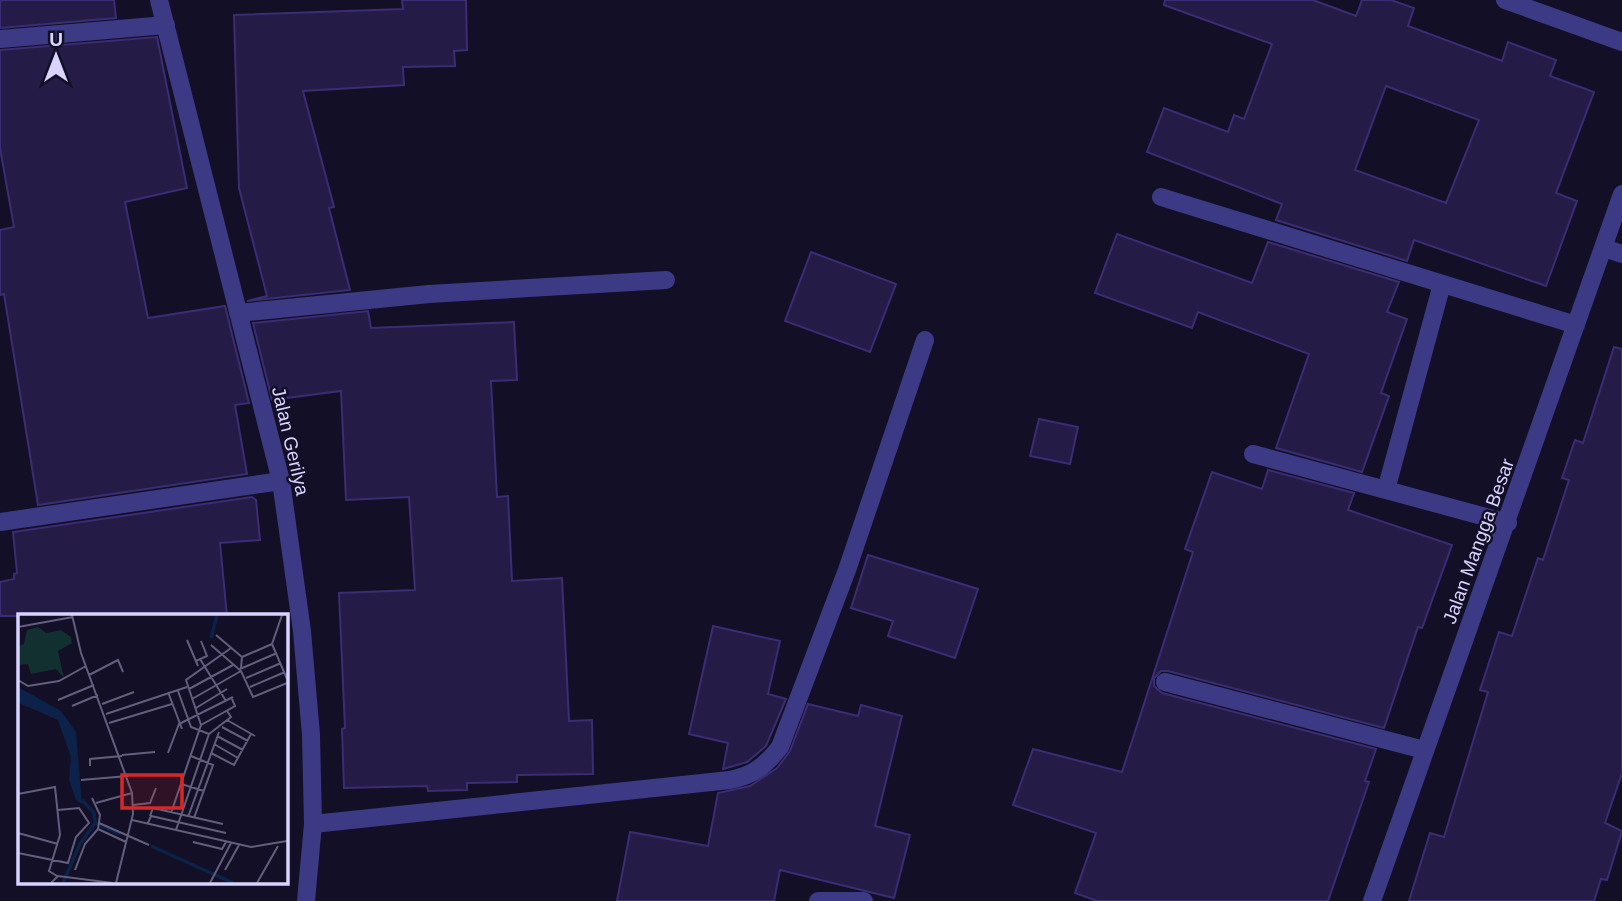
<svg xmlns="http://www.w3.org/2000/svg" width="1622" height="901" font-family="Helvetica,sans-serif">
<rect width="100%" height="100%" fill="#130f26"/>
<path fill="#241b47" stroke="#3b2d73" stroke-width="2" fill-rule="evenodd" d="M0,0h114l2,18 -116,10z
M402,0h64l1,50 -13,1 1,15 -52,1 1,18 -101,6 31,116 -5,1 21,82 -103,11 20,-5 -28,-108 -5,-173 169,-6z
M1165,0h148l43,16 6,-16h29l23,8 -6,18 94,35 6,-19 48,18 -6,16 44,16 -38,101 21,8 -31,85 -132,-46 -7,21 -131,-41 6,-16 -135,-52 17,-44 64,24 6,-17 10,4 28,-75 -108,-39zM1386,86l93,34 -33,83 -91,-33z
M157,37l30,151 -62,14 23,116 77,-12 24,97 -14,2 12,69 -209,31 -34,-211 -4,1v-65l14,-3 -14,-79v-98z
M1117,234l135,49 16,-41 131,40 -12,30 20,7 -26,74 8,3 -27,76 -86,-24 33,-94 -111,-42 -6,16 -97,-35z
M811,252l85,32 -26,68 -85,-31z
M368,311l3,17 143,-6 3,58 -26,1 6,116 11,-1 4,85 50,-3 7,143 23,-1 1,54 -76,1v7l-50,1v7l-39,1 -1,-5 -83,2 -2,-59 3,-1 -6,-135 76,-3 -6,-93 -63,3 -5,-109 -69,9 -19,-77z
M1614,347l8,2v424l-17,50 17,8 -15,49 -6,-1 -7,22h-185l21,-68 14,4 44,-145 -8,-2 19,-58 13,4 26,-78 5,2 26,-80 -7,-2 13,-38 8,3z
M1039,419l39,8 -8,37 -40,-8z
M1268,470l86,23 -6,17 104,35 -30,83 -4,-1 -34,101 -216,-57h-7l-7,7v8l8,7 214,56 -11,32 4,1 -41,119h-231l-22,-8 21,-60 -83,-28 20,-56 89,23 71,-220 -8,-3 27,-77 50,17z
M252,497l4,3 4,40 -40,3 7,73h-227v-34l14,-3v-5l3,-1 -4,-41z
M868,555l110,34 -23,69 -67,-22 5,-15 -42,-13z
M713,626l67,15 -12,53 18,5 -20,47 -19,16 -24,7 5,-26 -39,-9z
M808,704l50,12 3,-11 41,11 -27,110 35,9 -16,63 -114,-28 -6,31h-157l13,-69 78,14 10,-53 32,-7 27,-18 13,-17z"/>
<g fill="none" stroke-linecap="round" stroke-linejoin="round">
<path stroke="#3d3a85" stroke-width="18" d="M159,0l122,481 21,150 9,104 2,89 -7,77
M1505,0l117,42
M0,39l166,-14
M1161,197l415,128
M1604,248l18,6
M238,313l191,-19 237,-14
M1253,454l255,69
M1386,490l56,-206
M0,522l281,-41
M1165,682l259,68
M313,824l417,-44c24,-5 35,-14 50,-33l67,-177 78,-230
M818,901h46
M1372,901l250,-707"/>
</g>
<g text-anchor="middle" stroke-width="5" stroke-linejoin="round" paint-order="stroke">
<g font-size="19" fill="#d9d4ff" stroke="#130f26">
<text transform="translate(291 441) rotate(77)" y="7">Jalan Gerilya</text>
<text transform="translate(1478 541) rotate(-70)" y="7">Jalan Mangga Besar</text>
</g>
</g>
<g transform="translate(18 614)">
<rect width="270" height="270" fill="#130f26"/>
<path d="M20,13l8,6 15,-3 10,7 1,6 -14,8 6,27 -8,-9 -25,5 -3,-10 -10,1v-19l6,-2 3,-14z" fill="#12302f"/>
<path d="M0,73l43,24 15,21 6,72 -6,-4 -7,-20 2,-23 -13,-37 -39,-17z" fill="#0c2248"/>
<path fill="none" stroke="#0c2248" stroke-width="3.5" d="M193,24l6,-23M77,209l25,11M133,232l82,37M45,269l17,-39 15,-21 -1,-10 -12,-13"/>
<path fill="none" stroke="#625e7d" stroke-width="2" d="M54,1l9,38 51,140 1,21 -17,69M0,13l55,-10M198,21l26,22M169,26l11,26M254,30l15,35M254,30l10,-29M193,31l30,26 12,26 34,-14M182,45l26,42M178,47l11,-5 -6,-15M223,54l1,-11 30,-13M222,55l37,-16M71,61l29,-15 5,12M228,64l35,-15M0,66l10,6 31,-5 27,-15M232,73l35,-15M171,75l44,-24M160,77l13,36 18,7M150,78l14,37M174,85l49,-28M40,86l36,-15M84,90l32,-12M54,92l26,-11M178,94l31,-19M88,100l81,-27M209,106l28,16M91,109l63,-19M183,111l34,-19 -3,-7M204,113l26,14M199,122l26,14M196,130l24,14M150,139l11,-29 54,-27M193,139l23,12 17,-31M104,141l33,-3M173,142l22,9 -19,53M72,152v-7l32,-3M63,166l47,-4M163,170l23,7M0,180l37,-7 5,48 -11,36 8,5M78,189l36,-10M115,191l17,-2 6,-15M153,199l30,-88 -15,-45 45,-32M132,202l3,-8 70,16M170,203l31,-85M114,206l119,27 36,-6M81,209l50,22M130,209l3,-7 75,17M80,215l28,13M158,216l33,-96 22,-17 -4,-6M0,219l40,11M175,228l29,7 4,-7M0,239l50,10 8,-26 13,-14 -10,-15 -21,2M57,256l10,-26 13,-15 2,-14 -8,-17M207,256l14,-25M33,269l7,-7 55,7M192,269l21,-40M239,269l21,-37"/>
<path fill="#d62828" fill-opacity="0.15" stroke="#d62828" stroke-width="3.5" d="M104,161h60v33h-60z"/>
<rect width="270" height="270" fill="none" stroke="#d9d4ff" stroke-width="3.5"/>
</g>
<g transform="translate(56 56)" stroke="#130f26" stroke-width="5" paint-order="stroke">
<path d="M0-5L12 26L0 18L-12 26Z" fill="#d9d4ff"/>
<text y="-10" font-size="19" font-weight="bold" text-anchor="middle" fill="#d9d4ff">U</text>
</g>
</svg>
